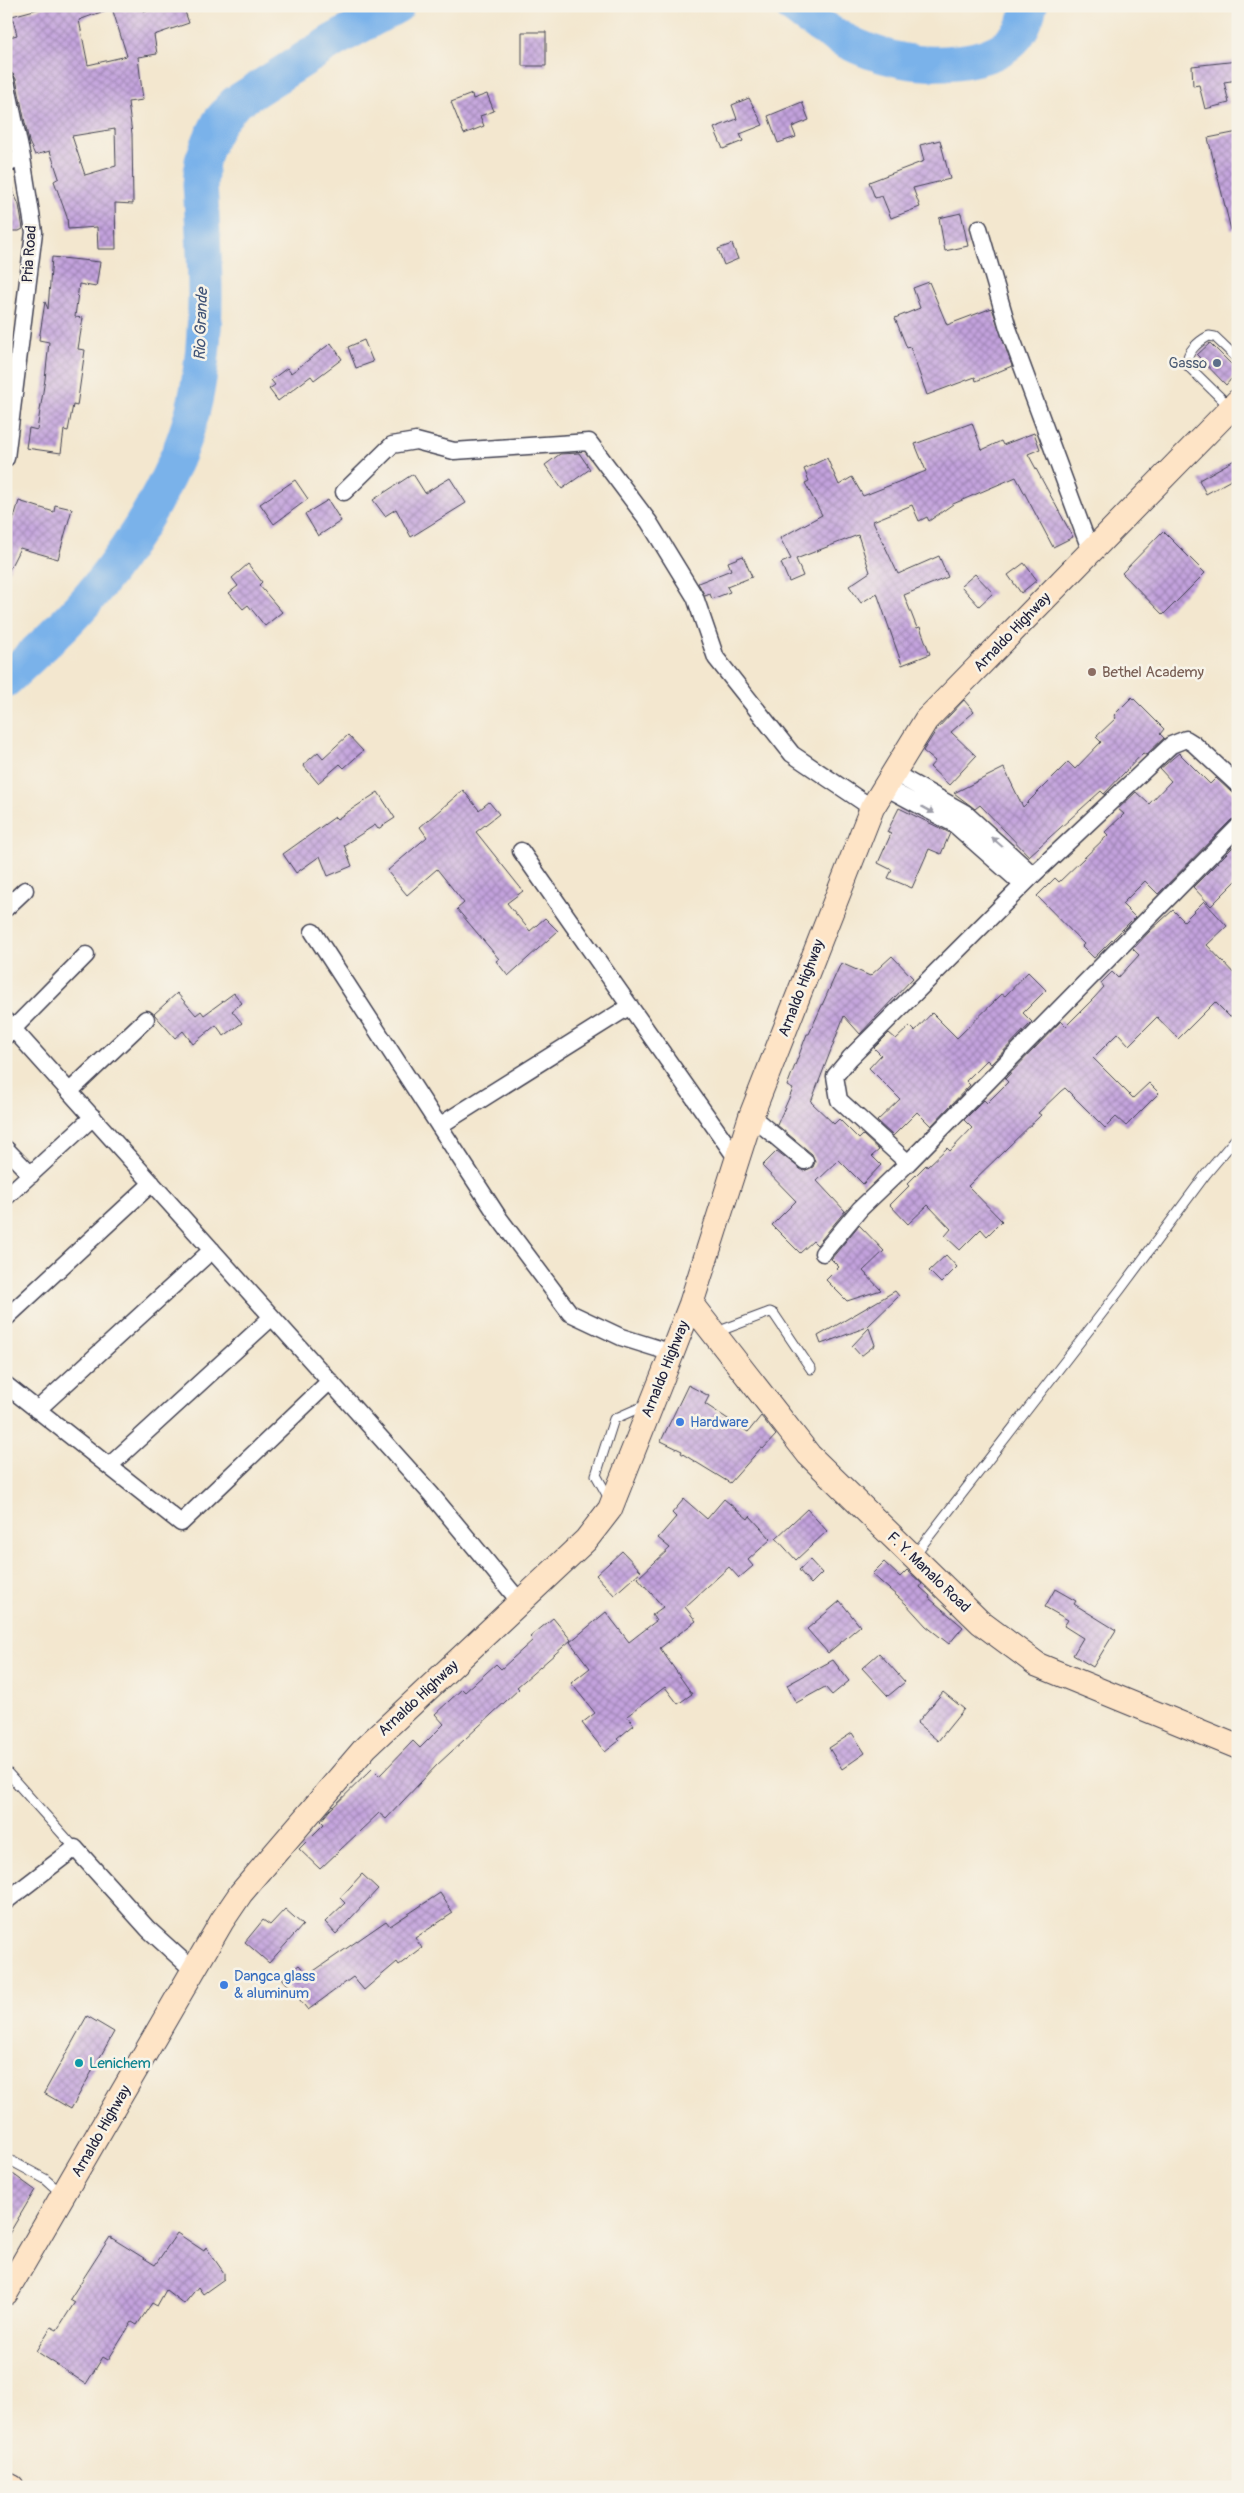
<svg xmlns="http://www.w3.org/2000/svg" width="1244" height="2493" font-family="Pangolin,sans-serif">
<defs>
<pattern id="building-cross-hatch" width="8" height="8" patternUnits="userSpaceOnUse" patternTransform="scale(1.25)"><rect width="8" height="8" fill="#c3a2dd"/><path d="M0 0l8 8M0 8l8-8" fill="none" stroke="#9e84b4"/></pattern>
</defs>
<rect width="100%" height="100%" fill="#f7f3e8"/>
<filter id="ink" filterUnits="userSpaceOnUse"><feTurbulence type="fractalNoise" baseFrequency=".02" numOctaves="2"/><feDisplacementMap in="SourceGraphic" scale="10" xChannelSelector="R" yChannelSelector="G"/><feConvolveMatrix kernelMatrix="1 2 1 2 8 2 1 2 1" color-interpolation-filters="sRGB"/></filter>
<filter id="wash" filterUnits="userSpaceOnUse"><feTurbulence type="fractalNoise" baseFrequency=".0096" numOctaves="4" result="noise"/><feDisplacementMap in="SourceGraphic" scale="20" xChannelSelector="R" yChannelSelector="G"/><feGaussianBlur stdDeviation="1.12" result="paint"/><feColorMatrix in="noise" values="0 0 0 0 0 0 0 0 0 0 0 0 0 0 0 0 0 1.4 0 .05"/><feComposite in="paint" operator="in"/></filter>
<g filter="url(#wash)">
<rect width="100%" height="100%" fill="#f3e7cf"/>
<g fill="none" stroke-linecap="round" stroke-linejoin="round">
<path stroke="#7ab2ea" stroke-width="35" d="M792,6c30,24 66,45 104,53 32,8 93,6 117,-19 9,-9 14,-22 17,-34
M6,680c29,-28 61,-55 86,-86 44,-53 88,-125 103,-193 15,-69 10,-145 5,-216l2,-24 8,-21 9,-18 16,-19 98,-62 64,-35"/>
</g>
<g id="blocks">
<path fill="url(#building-cross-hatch)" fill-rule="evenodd" d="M49,6h93l2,5 15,-5h24l6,17 -35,12 3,19 -19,3 5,43 -15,2 4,32 1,70 -18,-1 1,46h-18l-1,-22 -29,2 -1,-12 -13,-36 5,-3 -9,-27 -15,4 -6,-13 -13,-63 -3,-5 -7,-3v-33l11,-3 -5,-19zM112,8l15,48 -39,9 -9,-45zM115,129l1,37 -31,9 -13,-39z
M522,32h24v34h-24z
M1238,61v19l-14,2 5,21 -24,6 -6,-24 -6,1 -1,-20z
M472,94l1,5 14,-5 7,17 -14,5 4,10 -20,8 -13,-32z
M749,98l14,27 -23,9 3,7 -20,8 -9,-21 23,-9 -5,-14z
M802,102l7,18 -17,7 4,10 -18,6 -10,-27z
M1238,132v97l-7,1 -23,-92z
M940,140l10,39 -37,9 7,19 -29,11 -9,-22 -7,2 -6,-16 55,-21 -4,-16z
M6,174l13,31 4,24 -4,2h-13z
M961,213l7,33 -23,5 -6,-33z
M732,244l6,15 -14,6 -6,-16z
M52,257l48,5 -4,25 -17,-3 -4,33 8,1 -5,31 7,1 -8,56 -4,-1 -5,26 -4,-1 -3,23 -35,-5 3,-20 8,2 8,-51 4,-37 -10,-2 6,-38 3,7z
M929,282l18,43 45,-17 20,58 -36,15 -1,-4 -48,18 -17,-48 -3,1 -12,-30 25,-10 -7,-20z
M364,340l9,22 -17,6 -8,-21z
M331,343l11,16 -28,21 -3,-4 -33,25 -9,-12 6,-4 -4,-5 16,-12 4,5z
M1210,343l28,28 -12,14 -29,-30z
M972,423l10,27 19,-9 2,4 31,-12 6,16 -12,5 45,83 -20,10 -37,-70 -63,27 -24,17 -2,-4 -8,4 -7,-16 -39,16 25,53 41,-18 9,21 -44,18 13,33 3,-1 10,27 -28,11 -25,-72 -16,10 -12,-17 21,-14 -12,-37 -62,24 7,17 -14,6 -8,-19 10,-4 -11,-21 42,-23 -17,-32 4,-2 -5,-12 23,-11 12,27 13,-8 11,19 63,-25 -11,-27z
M579,453l11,16 -28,20 -17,-24 15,-11z
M1238,458v18l-32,18 -7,-14z
M413,474l12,19 25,-15 16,25 -55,34 -15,-28 -11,7 -12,-16z
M295,480l13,19 -34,25 -14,-20z
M328,500l13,21 -23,15 -13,-22z
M19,501l35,11 1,-7 17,4 -14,50 -38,-11 -14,28v-32z
M1163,531l42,42 -42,42 -41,-42z
M743,556l9,21 -25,10 3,5 -18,7 -2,-5 -5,2 -7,-13 33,-13 -3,-8z
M1024,563l13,17 -16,13 -13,-18z
M248,564l14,18 -3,3 23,27 -17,14 -17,-21 -5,4 -14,-16 9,-7 -6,-8z
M975,574l18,19 -14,13 -18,-20z
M1132,697l32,32 -4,5 4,4 -18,17 -3,-2 -39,41 -3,-3 -72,65 -49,-51 -5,4 -21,-16 50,-25 19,39 45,-45 7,7 26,-27 -5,-5 20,-19 -2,-3z
M964,700l10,12 -23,20 25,24 -27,29 -19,-18 5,-6 -12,-10 14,-22z
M348,735l15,16 -19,17 -4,-4 -22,19 -15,-18 15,-13 5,6z
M1179,753l31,31 6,-6 15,14 7,3v22l-7,3 -73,74 -13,-13 -23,23 13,13 -41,41 -12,-12 2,-2 -47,-48 18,-18 4,4 49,-47 -3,-3 19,-18 -6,-5 18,-17 13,12 22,-23 -11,-12z
M463,790l16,20 10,-8 10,12 -23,18 47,59 -16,12 23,28 15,-13 13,13 -50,45 -12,-15 3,-2 -42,-50 7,-6 -27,-34 -30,26 -20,-24 40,-34 -7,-10z
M378,792l17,26 -17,11 -3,-4 -31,20 8,21 -24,10 -8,-20 -24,17 -13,-19 52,-37 2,2z
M899,808l51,25 -9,21 -12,-5 -17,39 -24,-10 4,-8 -14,-7 13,-29 -4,-2z
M1238,842v37l-27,27 -18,-19z
M1204,901l23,25 -20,19 31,33v31l-8,8 -15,-15 -37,37 -21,-22 -28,28 -11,-12 -25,25 40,40 16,-15 10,10 -33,33 -10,-9 -11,11 -40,-40 -4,3 -23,22 3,2 -73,71 34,35 -15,15 -6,-7 -21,21 -15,-14 6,-7 -23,-24 -20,19 -18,-19 19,-19 -2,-2 19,-19 1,2 20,-19 3,3 22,-23 -8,-8 20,-20 3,3 21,-21 -3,-3 56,-58 5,5 28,-28 10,-11 -3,-4 11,-11 6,6 21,-23 -6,-6 16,-17 24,-22 11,11z
M892,956l21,22 -53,56 -16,-18 -33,86 23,22 5,-5 20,20 4,-4 16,15 -7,6 9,9 -18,19 -24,-24 -22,21 28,30 -28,34 -4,-4 -13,12 -28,-28 24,-24 -34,-35 15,-15 26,20 10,-4 2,-5 -3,-8 -35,-29 16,-36 -6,-3 20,-52h2l32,-71 29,13z
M1028,972l18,18 -23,23 9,9 -41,42 -4,-4 -21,21 4,4 -39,41 -14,-14 -24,24 -16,-15 23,-22 -31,-31 12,-13 -7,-7 15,-15 7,6 14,-13 5,5 17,-18 25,25 45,-44 3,2z
M177,993l19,22 5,-4 3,4 30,-22 8,10 -10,8 10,12 -18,13 -8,-11 -23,19 -10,-13 -8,7 -21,-24z
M859,1225l25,26 -21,20 18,19 -34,11 -21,-21 13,-13 -8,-8z
M946,1255l11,12 -16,16 -12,-12z
M895,1291l4,5 -32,31 -46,17 -3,-8z
M869,1328l6,17 -14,11 -9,-10z
M688,1385l21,11 -4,8 43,28 13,-16 15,19 -13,14 -2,-1 -31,35 -49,-30 1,-2 -21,-10z
M684,1499l23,20 17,-20 24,20 2,-3 21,23 -23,21 5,6 -14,12 -10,-11 -44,40 11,14 -36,27 32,46 -14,10 -13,-17 -38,29 7,9 -17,14 2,2 -14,11 -23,-29 13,-10 -24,-30 19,-15 -20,-26 36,-30 23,30 27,-21 -4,-6 11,-8 -25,-29 32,-30 -12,-10 18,-21 -4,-4z
M807,1509l20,22 -31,29 -20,-22z
M622,1551l19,20 -27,24 -18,-20z
M810,1560l12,13 -11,11 -12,-14z
M884,1562l16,15 7,-7 15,14 -2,3 10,9 -1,2 34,29 -14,17 -23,-18 -20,-22 -34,-30z
M1055,1589l21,12 -2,3 42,26 -23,37 -20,-12 10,-17 -19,-12 4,-6 -23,-13z
M840,1601l20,25 -32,27 -21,-24z
M553,1618l18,22 -54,47 2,2 -82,76 -51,54 -7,-6 -59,56 -21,-20 25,-25 -3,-3 8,-10 43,-42 7,7 34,-35 7,7 24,-24 -9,-10 27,-25 3,3 31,-28 5,5 32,-29 -3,-3z
M879,1653l26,29 -17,14 -26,-28z
M833,1660l16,21 -17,14 -7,-8 -29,16 -9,-18z
M943,1692l21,17 -26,32 -21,-18z
M852,1733l13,20 -23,16 -13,-21z
M362,1874l16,15 -42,45 -11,-12 20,-19 -5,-5z
M440,1893l13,20 -38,25 7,10 -23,17 -2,-3 -33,28 -11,-13 -45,33 -26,-32 17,-13 9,10 78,-54 4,5z
M285,1909l18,16 -34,38 -24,-21 18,-22 7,5z
M87,2016l27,16 -43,77 -27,-16z
M6,2169l29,21 -29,49z
M177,2233l27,18 2,-4 18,26v6l-21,15 -5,-7 -14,17 -18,-14 -9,16 -5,-3 -15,22 -5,-3 -24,38 -5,-3 -17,27 -50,-33 15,-24 6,3 18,-28 -5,-3 40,-62 45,28z"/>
</g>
</g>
<g filter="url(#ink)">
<use href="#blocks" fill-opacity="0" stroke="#414051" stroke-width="1"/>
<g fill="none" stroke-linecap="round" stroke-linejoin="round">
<g stroke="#414051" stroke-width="11">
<path id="lane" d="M1230,407l-42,-41c-4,-13 11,-25 21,-30l6,1 23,22
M714,1333l56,-21 4,2 37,55
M610,1500l-14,-25 18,-56 34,-15
M913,1557l207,-267 86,-116 32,-38
M6,1771l69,77
M6,2158l39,21 17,15"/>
</g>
<g stroke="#414051" stroke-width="19">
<path id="street" d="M6,81l16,77 12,74 -28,226
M6,164l16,-6
M979,228l29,100 83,224
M344,492l48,-47 24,-4 38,10 135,-9 60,80 46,75 21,61 76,96 80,54
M894,773l71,40 68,62
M885,787l69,37 69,61
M521,851l216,308
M6,908l19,-18
M313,932l186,286 71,95 51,24 51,16
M6,1021l425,473 89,108
M7,1035l79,-80
M70,1091l76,-72
M751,1116l54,45
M439,1126l191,-120
M6,1149l25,26
M908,1163l-69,-63 -4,-24 15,-18 183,-183 138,-130 15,-6 8,5 44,41
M6,1197l87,-80
M823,1253l37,-44 48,-46 330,-336
M6,1318l146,-135
M6,1385l175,138 149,-142
M37,1410l175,-160
M109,1466l163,-149
M6,1901l69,-53 73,81 45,41"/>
</g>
<g stroke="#414051" stroke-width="26">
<path id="secondary" d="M691,1304l118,151 171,167 58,43 200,82
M6,2293l216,-372 19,-28 125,-146 220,-207 24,-31 62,-156 19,-49 60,-188 121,-308 54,-88 312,-319
M6,2484l6,3"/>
</g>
<use href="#lane" stroke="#fff" stroke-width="9"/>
<use href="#street" stroke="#fff" stroke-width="16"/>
<use href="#secondary" stroke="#fee4c6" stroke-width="24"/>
</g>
<defs><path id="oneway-solid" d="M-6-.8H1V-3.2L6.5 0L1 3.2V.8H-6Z" transform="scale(1.25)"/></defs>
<g fill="#9c9ca7">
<use href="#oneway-solid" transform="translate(928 810) rotate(28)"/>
<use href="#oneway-solid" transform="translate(997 842) rotate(-138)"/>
</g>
</g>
<circle fill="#5c6f8a" stroke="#f7f3e8" stroke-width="2" cx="1217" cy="363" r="5"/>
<circle fill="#8d6e63" stroke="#f7f3e8" stroke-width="2" cx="1092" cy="672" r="5"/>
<g fill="#3f7fe0" stroke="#f7f3e8" stroke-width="2">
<circle cx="680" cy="1422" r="5"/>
<circle cx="224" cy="1985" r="5"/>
</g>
<circle fill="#0f9aa8" stroke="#f7f3e8" stroke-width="2" cx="79" cy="2063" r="5"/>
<g text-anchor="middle" stroke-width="5" stroke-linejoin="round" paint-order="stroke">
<g font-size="15" fill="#22223b" stroke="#f7f3e8">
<text transform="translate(29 254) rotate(-86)" y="5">Pria Road</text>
<text transform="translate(1012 632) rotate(-46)" y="5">Arnaldo Highway</text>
<text transform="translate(801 988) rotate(-69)" y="5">Arnaldo Highway</text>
<text transform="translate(665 1369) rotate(-68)" y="5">Arnaldo Highway</text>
<text transform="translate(929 1572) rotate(44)" y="5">F. Y. Manalo Road</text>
<text transform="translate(418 1698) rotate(-43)" y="5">Arnaldo Highway</text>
<text transform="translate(101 2131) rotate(-60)" y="5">Arnaldo Highway</text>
</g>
<g font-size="15" fill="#4e5e75" stroke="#f7f3e8" text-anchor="end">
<text x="1207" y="368">Gasso</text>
</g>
<g font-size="15" fill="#785e54" stroke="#f7f3e8" text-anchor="start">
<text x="1102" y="677">Bethel Academy</text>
</g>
<g font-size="15" fill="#366cbe" stroke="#f7f3e8" text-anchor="start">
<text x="690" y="1427">Hardware</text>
<text x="234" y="1981">Dangca glass<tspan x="234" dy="17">&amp; aluminum</tspan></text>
</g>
<g font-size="15" fill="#0d838f" stroke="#f7f3e8" text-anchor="start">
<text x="89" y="2068">Lenichem</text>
</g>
<g font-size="16" font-style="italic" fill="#415478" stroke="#f7f3e8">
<text transform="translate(200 324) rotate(-88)" y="6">Rio Grande</text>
</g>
</g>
<rect width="1244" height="2493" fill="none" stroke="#f7f3e8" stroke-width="25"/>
</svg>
